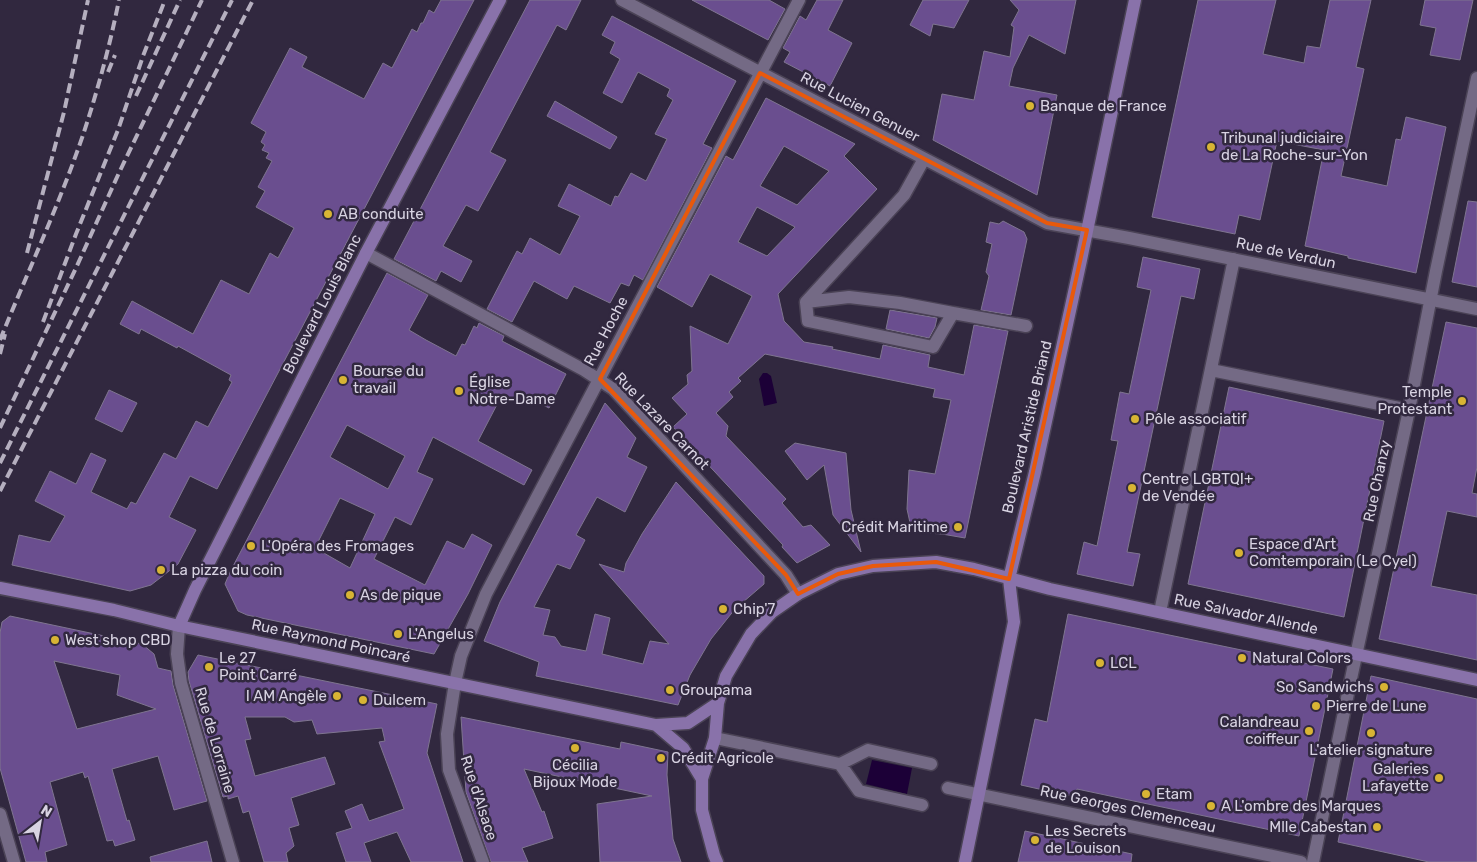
<svg xmlns="http://www.w3.org/2000/svg" width="1477" height="862" font-family="Rubik,sans-serif">
<rect width="100%" height="100%" fill="#31283f"/>
<path fill="#1c0037" d="M763,373h4l4,3 6,27 -13,3 -5,-27z
M872,760l40,8 -5,26 -41,-10z"/>
<path fill="#6a4e8f" stroke="#7f7590" fill-rule="evenodd" d="M441,0h33l-257,489 -27,-13 -21,41 27,13 -18,34 -27,21 -21,6 -118,-26 7,-30 31,7 15,-26 -30,-15 15,-30 26,13 15,-31 15,7 -15,32 36,17 4,-7 5,2 28,-51 12,6 20,-38 12,6 24,-45 -3,-2 2,-5 -53,-29 -1,2 -36,-19 -2,5 -19,-10 12,-23 61,33 28,-54 28,14 21,-41 8,5 16,-30 -38,-21 9,-16 -7,-4 14,-26 -6,-3 3,-5 -7,-3 3,-5 -4,-3 5,-10 -15,-9 39,-75 17,9 -5,10 62,32 19,-36 9,5 20,-39 5,3 4,-9h2l6,-13 5,3z
M530,0h51l-15,30 -9,-5 -67,127 16,8 -22,40 -6,11 -12,-6 -23,41 29,15 -11,21 -20,-11 -5,10 -42,-22z
M692,0h77l16,9 -17,31z
M817,0h26l-15,30 24,13 -22,43 -46,-24 6,-10 -7,-4 17,-32 6,4z
M923,0h46l-15,28 -21,-4 -3,12 -20,-11z
M1010,0h66l-11,54 -36,-19 -16,33 -4,18 48,9 -20,100 -104,-55 9,-46 32,6 10,-49 26,6 4,-30 -3,-2 8,-15z
M1198,0h78l-13,54 41,9 3,-17 13,2 10,-48h41l-15,67 8,2 -23,107 46,10 9,-47 5,1 5,-23 40,10 -30,146 -68,-15v-2l-43,-10 19,-96 -47,-9 -17,79 -21,-5 -4,19 -83,-17z
M1425,0h48l-13,60 -30,-5 6,-27 -16,-3z
M612,16l124,65 -33,63 9,4 -69,132 -9,-5 -5,11 -8,-3 -11,20 -36,-17 -7,13 -33,-18 -22,41 -25,-13 30,-58 5,3 8,-16 30,17 20,-39 -22,-10 11,-22 42,22 4,-10 3,1 13,-24 15,8 21,-42 -12,-5 18,-34 -6,-4 3,-7 -32,-17 -16,31 -19,-10 17,-34 -10,-6 5,-11 -13,-7z
M766,98l89,46 -11,12 33,33 -99,105 6,27 20,21 29,5 -1,2 48,10 3,-14 47,10 -2,12 36,8 10,-50 34,6 -43,207 -23,-4 -30,-2 -5,-23 2,-39 26,4 16,-74 -18,-3 2,-8 -170,-35 -27,24 3,3 -12,11 4,5 -17,16 12,13 -2,10 60,63 -4,4 21,24 8,-2 19,20 -33,18 -15,-16 1,-2 -110,-118 14,-13 -15,-16 16,-14 -1,-9 5,-4 -2,-45 38,18 24,-48 -42,-22 -18,33 -35,-20 69,-131 7,4zM784,146l45,25 -32,34 -37,-19zM757,207l38,20 -28,29 -29,-14z
M555,101l62,36 -7,12 -63,-33z
M1468,201l9,1v85l-25,-5z
M1003,221l21,11 3,7 -16,76 -30,-5 8,-34 -3,-4 6,-28 -6,-2 4,-20 9,2z
M1143,257l57,12 -6,30 -13,-3 -54,256 13,2 -7,32 -56,-12 7,-32 13,4 21,-105 -7,-1 9,-48 9,2 22,-104 -14,-3z
M387,273l41,22 -19,35 17,10 30,16 6,-12 3,1 9,-19 3,2 2,-5 25,13 -2,5 64,33 -17,34 -24,-12 -4,8 -19,-9 -24,46 54,29 -8,15 -91,-48 -16,35 16,7 -22,46 -16,-8 -21,42 51,26 22,-44 17,8 8,-15 20,11 -24,49 -34,60 -187,-39 -9,-4 -13,-27 5,-12zM347,425l58,31 -17,33 -58,-32zM340,498l35,16 -25,54 -35,-20z
M890,310l47,8 -2,9 -6,11 -43,-9z
M1446,322l31,6v139l-5,26 5,1v23l-30,-6 -16,75 46,9v65l-98,-21z
M1229,387l155,34 -40,196 -156,-33z
M109,390l28,13 -15,29 -27,-13z
M605,403l31,35 -9,19 20,10 -22,45 -28,-15 -21,38 9,5 -15,29 -13,-5 -23,43 16,3 -7,25 12,2 6,9 25,5 9,-37 15,4 -8,36 41,10 7,-23 19,3 -70,-80 25,8 2,-9 16,-29 34,-52 88,94v8l-29,25 -24,30 -21,36 -12,30 -142,-29 3,-14 -55,-21 16,-39z
M795,443l51,10 5,57 10,42 -28,-37 -9,-50 -17,15 -22,-29z
M1068,614l265,55 -34,167 -222,-47 -2,8 -54,-12 14,-66 12,3z
M10,616l132,28 12,10 4,14 13,3 2,14 34,116 -33,9 -16,-54 -46,13 15,52 2,-1 6,20 -20,6 -2,-6 -6,1 -19,-65 -3,2 -2,-6 -33,10 17,63 -22,7 2,10h-21l-26,-94v-135l2,-11zM54,661l66,14 -3,20 39,14 -79,20z
M198,655l239,49 -10,49 36,109h-52l-14,-30 -33,11 7,19h-25l-10,-29 16,-5 -7,-17 17,-7 7,17 35,-12 -25,-67 6,-1 -3,-13 -65,6 -5,-14 -18,2 -9,-5h-40l6,22 -6,1 10,36 70,-19 10,27 -44,14 8,27 -10,3 5,18 -8,7 2,9h-24l-15,-51 -6,2 -5,-17 -10,3v-3l-5,1 -34,-116 -1,-9z
M1371,676l106,23v163h-48l-91,-20z
M461,717l159,32 1,-7 47,10 -1,23 6,64 8,23h-81l-3,-58 55,-8 -128,-27 18,43 2,-1 9,27 -31,10 6,14h-37l-25,-70z
M1025,831l107,23 -1,8h-113z
M207,841l5,21h-61l-1,-5z"/>
<g fill="none" stroke-linecap="round" stroke-linejoin="round">
<g stroke="#4b4356" stroke-width="15">
<path id="street" d="M622,0l425,223 82,15 348,71
M924,159l-20,36 -98,107 2,19 125,26 20,-34 73,13
M366,253l218,117 29,19 173,186 12,19
M806,302l43,-5 51,6 53,10
M1211,370l198,40
M1160,612l74,-353
M179,626l-2,28 4,29 52,179
M715,738l125,26
M948,788l353,74
M922,805l-63,-14 -19,-27 28,-14 63,14
M0,814l14,48
M483,862l-34,-92 -2,-36 8,-51 6,-27 25,-62 313,-594
M1313,862l39,-188 57,-264 27,-139 41,-193"/>
</g>
<g stroke="#4b4356" stroke-width="15">
<path id="secondary" d="M0,588l114,22 65,16 477,99 32,-2 30,-20
M179,626l16,-36 171,-337 134,-253
M656,725l27,23 19,31
M717,862l-3,-7 -12,-45v-31l13,-41 3,-35 8,-27 25,-42 21,-22 26,-18 40,-20 35,-8 63,-4 38,7 76,20 427,91
M965,862l49,-240 -5,-43 26,-107 46,-212 54,-260"/>
</g>
<use href="#street" stroke="#746a85" stroke-width="12"/>
<use href="#secondary" stroke="#8972aa" stroke-width="12"/>
<path stroke="#b5afbf" stroke-width="4" stroke-dasharray="10 5" stroke-linecap="butt" d="M108,72l7,-17
M136,96l44,-96
M27,253l37,-141 24,-112
M43,322l33,-88 42,-104 25,-74 22,-56
M0,340c28,-69 60,-137 84,-208 14,-43 26,-87 35,-132
M0,354l5,-20
M0,428l76,-160 42,-93 84,-175
M0,463l232,-463
M0,491l253,-491"/>
</g>
<path fill="none" stroke="#e8590c" stroke-width="4" stroke-linejoin="round" d="M760,73l287,150 40,7 -78,349 -73,-17 -63,4 -35,8 -40,20 -12,-19 -186,-196z"/>
<g fill="#d8b434" stroke="#31283f" stroke-width="2">
<circle cx="1030" cy="106" r="5"/>
<circle cx="1211" cy="147" r="5"/>
<circle cx="328" cy="214" r="5"/>
<circle cx="343" cy="380" r="5"/>
<circle cx="459" cy="391" r="5"/>
<circle cx="1462" cy="401" r="5"/>
<circle cx="1135" cy="419" r="5"/>
<circle cx="1132" cy="488" r="5"/>
<circle cx="958" cy="527" r="5"/>
<circle cx="251" cy="546" r="5"/>
<circle cx="1239" cy="553" r="5"/>
<circle cx="161" cy="570" r="5"/>
<circle cx="350" cy="595" r="5"/>
<circle cx="723" cy="609" r="5"/>
<circle cx="398" cy="634" r="5"/>
<circle cx="55" cy="640" r="5"/>
<circle cx="1242" cy="658" r="5"/>
<circle cx="1100" cy="663" r="5"/>
<circle cx="209" cy="667" r="5"/>
<circle cx="1384" cy="687" r="5"/>
<circle cx="670" cy="690" r="5"/>
<circle cx="337" cy="696" r="5"/>
<circle cx="363" cy="700" r="5"/>
<circle cx="1316" cy="706" r="5"/>
<circle cx="1309" cy="731" r="5"/>
<circle cx="1371" cy="733" r="5"/>
<circle cx="575" cy="748" r="5"/>
<circle cx="661" cy="758" r="5"/>
<circle cx="1439" cy="778" r="5"/>
<circle cx="1146" cy="794" r="5"/>
<circle cx="1211" cy="806" r="5"/>
<circle cx="1377" cy="827" r="5"/>
<circle cx="1035" cy="840" r="5"/>
</g>
<g text-anchor="middle" stroke-width="5" stroke-linejoin="round" paint-order="stroke">
<g font-size="15" fill="#d8d3e2" stroke="#31283f" text-anchor="start">
<text x="1040" y="111">Banque de France</text>
<text x="1221" y="143">Tribunal judiciaire<tspan x="1221" dy="17">de La Roche-sur-Yon</tspan></text>
<text x="338" y="219">AB conduite</text>
<text x="353" y="376">Bourse du<tspan x="353" dy="17">travail</tspan></text>
<text x="469" y="387">Église<tspan x="469" dy="17">Notre-Dame</tspan></text>
<text x="1452" y="397" text-anchor="end">Temple<tspan x="1452" dy="17">Protestant</tspan></text>
<text x="1145" y="424">Pôle associatif</text>
<text x="1142" y="484">Centre LGBTQI+<tspan x="1142" dy="17">de Vendée</tspan></text>
<text x="948" y="532" text-anchor="end">Crédit Maritime</text>
<text x="1249" y="549">Espace d'Art<tspan x="1249" dy="17">Comtemporain (Le Cyel)</tspan></text>
<text x="261" y="551">L'Opéra des Fromages</text>
<text x="171" y="575">La pizza du coin</text>
<text x="360" y="600">As de pique</text>
<text x="733" y="614">Chip'7</text>
<text x="408" y="639">L'Angelus</text>
<text x="65" y="645">West shop CBD</text>
<text x="219" y="663">Le 27<tspan x="219" dy="17">Point Carré</tspan></text>
<text x="1252" y="663">Natural Colors</text>
<text x="1110" y="668">LCL</text>
<text x="1374" y="692" text-anchor="end">So Sandwichs</text>
<text x="680" y="695">Groupama</text>
<text x="327" y="701" text-anchor="end">I AM Angèle</text>
<text x="373" y="705">Dulcem</text>
<text x="1326" y="711">Pierre de Lune</text>
<text x="1299" y="727" text-anchor="end">Calandreau<tspan x="1299" dy="17">coiffeur</tspan></text>
<text x="1371" y="755" text-anchor="middle">L'atelier signature</text>
<text x="671" y="763">Crédit Agricole</text>
<text x="575" y="770" text-anchor="middle">Cécilia<tspan x="575" dy="17">Bijoux Mode</tspan></text>
<text x="1429" y="774" text-anchor="end">Galeries<tspan x="1429" dy="17">Lafayette</tspan></text>
<text x="1156" y="799">Etam</text>
<text x="1221" y="811">A L'ombre des Marques</text>
<text x="1367" y="832" text-anchor="end">Mlle Cabestan</text>
<text x="1045" y="836">Les Secrets<tspan x="1045" dy="17">de Louison</tspan></text>
</g>
<g font-size="15" fill="#d8d3e2" stroke="#31283f">
<text transform="translate(860 107) rotate(28)" y="5">Rue Lucien Genuer</text>
<text transform="translate(1286 253) rotate(12)" y="5">Rue de Verdun</text>
<text transform="translate(322 304) rotate(-63)" y="5">Boulevard Louis Blanc</text>
<text transform="translate(606 331) rotate(-62)" y="5">Rue Hoche</text>
<text transform="translate(662 421) rotate(46)" y="5">Rue Lazare Carnot</text>
<text transform="translate(1027 427) rotate(-77)" y="5">Boulevard Aristide Briand</text>
<text transform="translate(1377 481) rotate(-78)" y="5">Rue Chanzy</text>
<text transform="translate(1246 614) rotate(12)" y="5">Rue Salvador Allende</text>
<text transform="translate(331 641) rotate(12)" y="5">Rue Raymond Poincaré</text>
<text transform="translate(215 740) rotate(74)" y="5">Rue de Lorraine</text>
<text transform="translate(479 798) rotate(72)" y="5">Rue d'Alsace</text>
<text transform="translate(1128 809) rotate(12)" y="5">Rue Georges Clemenceau</text>
</g>
</g>
<g transform="translate(40 822) rotate(31)" stroke="#31283f" stroke-width="4" paint-order="stroke">
<path d="M0-4L9 19L0 12L-9 19Z" fill="#d8d3e2"/>
<text y="-8" font-size="14" font-weight="bold" text-anchor="middle" fill="#d8d3e2">N</text>
</g>
</svg>
